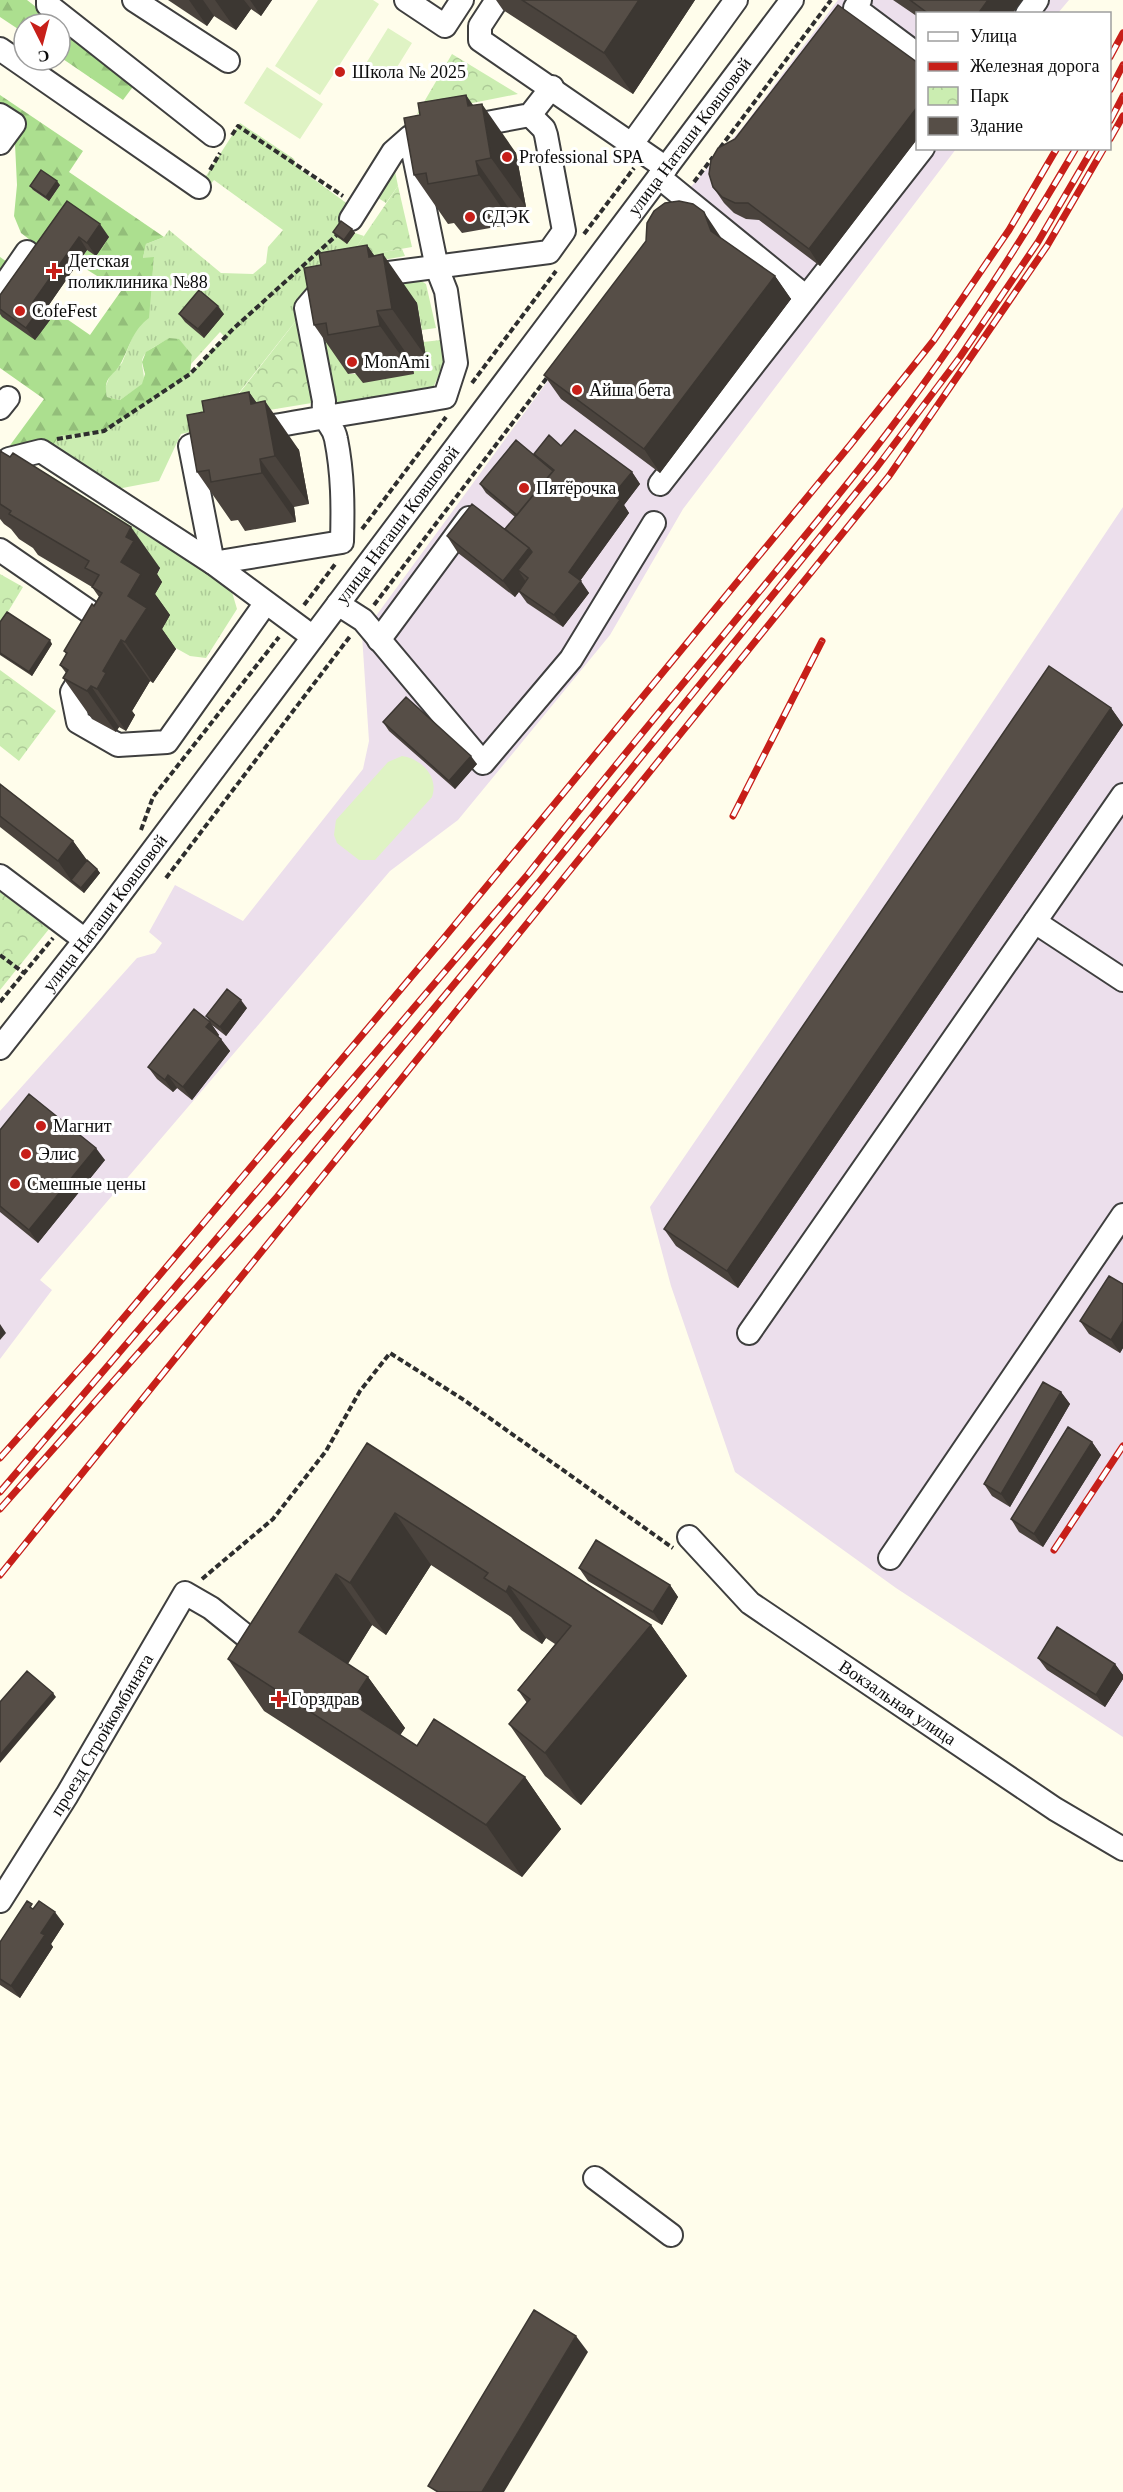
<svg xmlns="http://www.w3.org/2000/svg" width="1123" height="2492" font-family="Georgia,serif">
<defs>
<pattern id="grass-tufts" width="24" height="20" patternUnits="userSpaceOnUse" patternTransform="scale(1.5)"><rect width="24" height="20" fill="#cbedb1"/><path d="M3 7l-1-3M5 7V3M7 7l1-3M15 17l-1-3M17 17v-4M19 17l1-3" fill="none" stroke="#adca97"/></pattern>
<pattern id="forest-firs" width="22" height="20" patternUnits="userSpaceOnUse" patternTransform="scale(1.5)"><rect width="22" height="20" fill="#acdf8f"/><path d="M5 1l3.5 6h-7zM16 11l3.5 6h-7z" fill="#93be7a"/></pattern>
<pattern id="park-crowns" width="20" height="18" patternUnits="userSpaceOnUse" patternTransform="scale(1.5)"><rect width="20" height="18" fill="#cbedb1"/><path d="M2 6a3 3 0 1 1 6 0M12 15a3 3 0 1 1 6 0" fill="none" stroke="#adca97"/></pattern>
</defs>
<rect width="100%" height="100%" fill="#fffdeb"/>
<path fill="#ecdfec" d="M838,0h231l-11,13 -140,1v134l38,1 -273,360 -73,126 -152,185 -68,51 -350,409 12,10 -52,69v-248l137,-153 18,-5 7,-10 -13,-11 26,-47 68,36 120,-152 6,-28 -7,-106 321,-439 59,-68z
M1123,507v1230l-227,-149 -161,-116 -64,-186 -21,-79 215,-314z"/>
<path fill="url(#grass-tufts)" d="M240,123l54,36 2,7 57,42 -6,36 8,-11 9,3 -14,21 52,-8 3,7 -66,12 -28,20 -18,20h13l-94,119 -31,7 -22,47 -47,9 -61,-42 7,-12 46,-5 86,-57 35,-37 -5,-5 -29,32 1,-9 -23,-17c-10,8 -28,12 -27,26 1,8 3,12 1,20l-23,16 -13,-3 -2,-9 6,-15 11,-10 29,-72 3,-33h-11l3,-14 18,-7 5,-7 52,43 32,1 13,-11 2,-16 15,-17 -69,-50 -9,11 -6,-4z
M394,166l4,20 -12,17 -11,-7z
M415,277l11,7 10,44 -14,2 -5,-27 -69,71h66l-3,-14 15,-3 -3,-15 18,-2 3,24 -12,26 -93,17 -8,-9 -11,-76 19,-32z
M23,473h23l147,91 39,28 5,17 -31,49 -16,-2 -34,-19c-4,-24 -9,-46 4,-68z"/>
<path fill="url(#forest-firs)" fill-rule="evenodd" d="M0,0h27l31,24h-34v9l-24,-16z
M60,26l75,58 -12,16 -63,-43z
M0,95l83,56 -14,21 95,65 -18,7 -3,14 11,-1 -5,61c-16,12 -18,25 -27,43 -7,15 -20,15 -15,36l13,3 22,-16 3,-10 -3,-12 4,-10 23,-14 10,1 13,16 -2,19 -86,57 -45,5 -8,12 -51,11 44,-60 -44,-31v-111l30,21 12,36 6,-8 42,29 31,-44 -43,-27 9,-14 9,5 13,-18 -62,16 -26,-20 -7,-17 3,-31 -3,-61 -14,-11zM60,185l-11,16 -16,-11z"/>
<path fill="url(#park-crowns)" d="M452,54l66,40 -101,20z
M398,186l14,61 -63,11z
M306,308l18,93 -104,17z
M0,574l23,13 -23,38z
M0,670l56,41 -37,50 -19,-15z
M0,892l49,37 -49,61z"/>
<path fill="#dff3c4" d="M318,0h55l6,4 -59,91 -45,-29z
M388,28l24,15 -23,37 -24,-15z
M267,67l56,37 -23,35 -56,-36z
M402,756c20,3 37,21 30,41l-57,63h-16l-22,-17 -3,-8 2,-15 52,-58z"/>
<g fill="none" stroke-linecap="round" stroke-linejoin="round">
<g stroke="#3f3f3f" stroke-width="26">
<g id="minor">
<path d="M48,0v5l165,130"/>
<path d="M134,0l94,61"/>
<path d="M406,0l39,26 17,-26"/>
<path d="M497,0l-17,26v14l186,128"/>
<path d="M860,0l-5,8 63,47"/>
<path d="M1027,14l10,-14"/>
<path d="M0,49l199,138"/>
<path d="M0,115l14,9 -14,19"/>
<path d="M465,127l65,-12 22,-28"/>
<path d="M631,145l105,-145"/>
<path d="M659,177l146,119"/>
<path d="M351,219l42,-67 17,-15"/>
<path d="M366,276l183,-24 15,-21 -18,-96 -2,-6 -14,-14"/>
<path d="M330,280l-24,28 18,93c-2,25 9,21 12,38 7,35 7,68 6,103l-129,21 -23,-117c29,-12 59,-16 90,-21 55,-10 110,-18 165,-28l11,-34 -10,-72 -9,-23 -23,-112"/>
<path d="M0,291l27,-39"/>
<path d="M0,408l8,-10"/>
<path d="M0,472l9,-13 32,-8 172,112 100,74"/>
<path d="M660,484l263,-336"/>
<path d="M0,550l106,73 1,9"/>
<path d="M338,604l25,16 120,143 88,-104 83,-136"/>
<path d="M379,640l90,-122"/>
<path d="M88,666l-16,26 6,30 40,23 49,-3 98,-138"/>
<path d="M0,876l85,64"/>
<path d="M1035,922l88,58"/>
<path id="s1" d="M0,1048l93,-118 699,-930"/>
<path d="M749,1333l374,-538"/>
<path id="s2" d="M689,1537l61,66 305,206 68,40"/>
<path d="M890,1558l233,-343"/>
<path id="s3" d="M0,1901l67,-106 118,-202 26,15 46,37"/>
<path d="M595,2178l76,57"/>
</g>
</g>
<path stroke="#2e2e2e" stroke-width="4" stroke-dasharray="6 3" stroke-linecap="butt" d="M232,135l6,-9 105,70
M720,148l111,-148
M210,170l10,-17
M694,182l19,-25
M584,234l50,-66
M472,383l84,-112
M57,439l47,-8 86,-57 43,-45 105,-95
M362,529l84,-112
M304,605l32,-42
M374,605l175,-230
M141,830l12,-33 126,-160
M166,878l185,-243
M0,955l24,18
M0,1002l53,-64
M202,1579l71,-60 53,-68 34,-60 30,-38 74,47 209,148"/>
<use href="#minor" stroke="#fff" stroke-width="22"/>
<g stroke="#c71f19" stroke-width="7">
<path id="rail" d="M1110,57l13,-24
M1110,90l13,-25
M1110,121l13,-25
M1110,139l13,-23
M733,816l89,-175
M0,1458l93,-104 351,-416 407,-494 83,-104 75,-110 48,-82
M0,1492l529,-619c110,-140 227,-274 338,-414 77,-98 146,-203 209,-311
M0,1509l277,-312 263,-316 337,-414 83,-110 78,-115 55,-94
M1054,1550l69,-104
M0,1575l889,-1099 158,-230 57,-98"/>
</g>
<use href="#rail" stroke="#fff" stroke-width="4.5" stroke-dasharray="14" stroke-linecap="butt"/>
</g>
<path fill="#4a433d" d="M168,0h104l-11,16 -10,-7 -15,21 -22,-14 -7,10z
M496,0h199l-62,94 -130,-84z
M893,0h129l-10,14h-94v3z
M918,63v75l-98,128 -61,-46 -13,-1 -12,-6 -10,-10 -11,-16z
M474,106l42,47 10,54 -16,3 3,14 -51,9 -8,-10 -6,1 -34,-49z
M60,185l-11,16 -16,-11 -3,-4z
M67,201l42,36 -13,19 -9,-6 -43,62 6,8 -15,20 -33,-23 -2,-3v-19z
M352,229l3,4 -8,11 -11,-8 -3,-4z
M720,236l1,3 54,37 16,23 -131,174 -99,-74 -17,-24z
M367,245l7,11 43,47 9,54 -15,3 3,14 -51,9 -8,-10 -7,1 -34,-49 7,-60z
M179,314h45l-20,24 -19,-16z
M249,392l8,11 42,47 10,54 -15,3 2,15 -51,9 -7,-11 -7,1 -34,-49 7,-60z
M561,446l71,26 8,12 -16,21 5,8 -49,68 9,12 -26,34 -36,-24 -8,-11 -4,5 -57,-44 -11,-17 58,-7 10,-12 -29,-24 -6,-9 57,-26 -3,-4z
M0,451l160,117 -3,6 5,8 -7,12 15,21 -8,14 14,20 -23,34 -3,-2 -18,30 3,4 -9,16 -7,-4 -3,5 -24,-13 -29,-41 3,-5 -6,-8 6,-11 -2,-3 35,-54 -7,-10 -54,-32 -5,-7 -14,-9 -8,-10 -7,-5 -4,-5z
M0,622l52,22 -20,32 -32,-21z
M1111,708l12,17 -385,563 -62,-42 -12,-17z
M383,722l94,42 -22,25 -66,-58z
M0,784l73,57 14,19 10,9 3,4 -16,20 -84,-66z
M247,1008l-21,28 -14,-11 7,10 -1,1 12,15 -38,49 -15,-12 -4,4 -16,-13 -9,-12 62,-45 -4,-6z
M0,1130l105,30 -67,83 -38,-31z
M1123,1284v64l-3,5 -31,-19 -9,-13z
M1061,1392l9,12 -60,103 -18,-11 -8,-12z
M1092,1442l9,13 -58,92 -24,-15 -8,-13z
M367,1443l284,182 36,51 -106,129 -36,-29 -36,-52 18,-21 -9,-13 37,-46 -9,-6 -4,6 -21,-14 -10,-13 -80,-52 -45,70 -14,-10 -24,39 20,13 37,51 -5,7 17,11 108,31 36,52 -39,48 -258,-166 -36,-52z
M579,1568l91,17 8,12 -16,28 -74,-44z
M1038,1658l77,6 8,11v4l-18,28 -58,-37z
M35,1907l29,17 -13,20 2,3 -33,51 -20,-13v-43z"/>
<path fill="#3c3732" d="M189,0h14l11,16 -7,10z
M215,0h29l7,9 -15,21z
M250,0h22l-11,16z
M639,0h56l-62,94 -29,-41z
M988,0h34l-10,14h-34z
M466,95l19,27 -3,-18 34,49 10,54 -35,-49 -23,-52z
M918,106v32l-98,128 -11,-17z
M476,161l34,49 3,14 -34,-49z
M57,181l3,4 -11,16 -3,-4z
M704,212l16,24 8,19 -17,-24z
M100,224l9,13 -13,19 -9,-13z
M352,229l3,4 -8,11 -3,-4z
M79,237l8,13 -43,62 6,8 -15,20 -9,-12 7,-26z
M367,245l19,27 -3,-18 34,49 9,54 -34,-48 -23,-52z
M775,276l16,23 -131,174 -16,-24z
M218,306l6,8 -20,24 -6,-9z
M377,311l34,49 3,14 -34,-48z
M249,392l19,28 -3,-19 34,49 10,54 -34,-48 -24,-52z
M260,459l34,48 2,15 -34,-49z
M632,472l8,12 -16,21 5,8 -52,72 -8,-13 44,-77z
M131,527l29,41 -3,6 5,8 -7,12 15,21 -8,14 14,20 -23,34 -28,-41 3,-46 -7,-34 5,-25z
M529,548l11,17 -22,5 8,12 -11,15 -12,-16z
M581,581l8,12 -26,34 -9,-12z
M50,640l2,4 -20,32 -3,-4z
M121,640l29,41 -18,30 3,4 -9,16 -29,-42 6,-18z
M91,686l28,41 -3,5 -29,-41z
M1111,708l12,17 -385,563 -11,-17z
M471,756l6,8 -22,25 -6,-8z
M73,841l17,24 -19,15 -13,-19z
M97,869l3,4 -16,20 -3,-5z
M241,1000l6,8 -21,28 -6,-9z
M210,1022l9,13 -4,5 -9,-13z
M221,1039l9,12 -38,49 -9,-13z
M168,1075l9,13 -4,4 -8,-12z
M96,1148l9,12 -67,83 -9,-13z
M1123,1321v27l-3,5 -9,-13z
M0,1324l6,9 -6,7z
M1061,1392l9,12 -60,103 -9,-13z
M1092,1442l9,13 -58,92 -9,-13z
M395,1513l36,52 -45,70 -36,-52z
M336,1574l36,51 -37,59 -36,-52z
M670,1585l8,12 -16,28 -9,-13z
M509,1586l37,52 -4,6 -36,-52z
M651,1625l36,51 -106,129 -36,-52z
M1115,1664l8,11v4l-18,28 -9,-12z
M368,1677l37,51 -18,27 -36,-52z
M53,1693l3,4 -56,66v-8z
M525,1777l36,52 -39,48 -36,-52z
M55,1912l9,12 -13,20 2,3 -33,51 -9,-12 30,-53z
M576,2336l12,16 -84,140h-22z"/>
<path fill="#564e47" stroke="#3c3732" stroke-width="1.5" d="M522,0h117l-35,53z
M910,0h78l-10,14h-49z
M838,5l80,58v43l-109,143 -61,-46h-13l-13,-6 -9,-10 -4,-13 2,-14 7,-12 17,-9z
M466,95l2,11 14,-2 9,54 -15,3 3,14 -51,9 -2,-11 -12,2 -10,-57 16,-3 -2,-12z
M41,170l16,11 -11,16 -16,-11z
M67,201l33,23 -13,19 -8,-6 -46,65 8,5 -15,21 -26,-19v-14z
M679,201l14,3 11,8 7,19 64,45 -131,173 -100,-74 102,-134 1,-18 7,-12 11,-8z
M341,221l11,8 -8,11 -11,-8z
M367,245l2,12 14,-3 9,55 -15,2 3,15 -52,9 -2,-12 -12,2 -10,-57 17,-3 -2,-12z
M199,290l19,16 -20,23 -19,-15z
M249,392l2,12 14,-3 10,55 -15,3 2,14 -51,9 -2,-12 -12,2 -10,-57 17,-3 -2,-11z
M575,430l57,42 -19,23 7,5 -51,72 12,9 -27,34 -35,-24 9,-13 -10,-8 14,-18 -3,-4 -24,-19 49,-59 -20,-16 15,-19 12,11z
M516,440l37,31 -36,44 -37,-31z
M0,451l10,6 3,-4 118,74 -5,10 8,4 -13,21 20,12 -13,22 19,12 -22,34 -4,-2 -18,31 3,2 -9,16 -6,-3 -4,5 -24,-13 5,-8 -8,-5 7,-12 -3,-2 28,-47 2,2 8,-13 -10,-6 7,-12 -14,-7 4,-7 -80,-47 2,-3 -11,-7z
M472,504l57,44 -26,33 -56,-45z
M7,612l43,28 -21,32 -29,-19v-31z
M1049,666l62,42 -384,563 -63,-42z
M406,697l65,59 -22,25 -66,-59z
M0,784l73,57 -15,20 -58,-45z
M87,860l10,9 -16,19 -10,-8z
M227,989l14,11 -21,27 -14,-11z
M194,1009l16,13 -4,5 15,12 -38,48 -15,-12 -3,5 -17,-13z
M29,1094l67,54 -67,82 -29,-24v-76z
M1109,1276l14,8v37l-12,19 -31,-19z
M1043,1382l18,10 -60,102 -17,-10z
M1068,1427l24,15 -58,92 -23,-15z
M367,1443l284,182 -106,128 -36,-29 21,-25 -12,-9 53,-64 -62,-40 -3,6 -22,-14 4,-5 -93,-60 -45,70 -14,-9 -37,58 69,45 -17,26 66,43 17,-27 91,58 -39,48 -258,-166z
M596,1540l74,45 -17,27 -74,-44z
M1057,1627l58,37 -19,31 -58,-37z
M27,1671l26,22 -53,62v-53z
M27,1901l5,3 -2,3 3,2 6,-8 16,11 -14,21 4,2 -34,51 -11,-7v-37z
M534,2310l42,26 -94,156h-44l-10,-6z"/>
<g fill="#c71f19" stroke="#fff" stroke-width="2">
<circle cx="340" cy="72" r="6"/>
<circle cx="507" cy="157" r="6"/>
<circle cx="470" cy="217" r="6"/>
<path d="M51 262h6v6h6v6h-6v6h-6v-6h-6v-6h6z"/>
<circle cx="20" cy="311" r="6"/>
<circle cx="352" cy="362" r="6"/>
<circle cx="577" cy="390" r="6"/>
<circle cx="524" cy="488" r="6"/>
<circle cx="41" cy="1126" r="6"/>
<circle cx="26" cy="1154" r="6"/>
<circle cx="15" cy="1184" r="6"/>
<path d="M276 1690h6v6h6v6h-6v6h-6v-6h-6v-6h6z"/>
</g>
<g text-anchor="middle" stroke-width="6" stroke-linejoin="round" paint-order="stroke">
<g font-size="18" fill="#0c0c0c" stroke="#fff" text-anchor="start">
<text x="352" y="78">Школа № 2025</text>
<text x="519" y="163">Professional SPA</text>
<text x="482" y="223">СДЭК</text>
<text x="68" y="267">Детская<tspan x="68" dy="21">поликлиника №88</tspan></text>
<text x="32" y="317">CofeFest</text>
<text x="364" y="368">MonAmi</text>
<text x="589" y="396">Айша бета</text>
<text x="536" y="494">Пятёрочка</text>
<text x="53" y="1132">Магнит</text>
<text x="38" y="1160">Элис</text>
<text x="27" y="1190">Смешные цены</text>
<text x="291" y="1705">Горздрав</text>
</g>
<g font-size="18" fill="#0c0c0c" stroke="#fff">
<text dy="6" stroke="none"><textPath href="#s1" startOffset="1143">улица Наташи Ковшовой</textPath></text>
<text dy="6" stroke="none"><textPath href="#s1" startOffset="657">улица Наташи Ковшовой</textPath></text>
<text dy="6" stroke="none"><textPath href="#s1" startOffset="171">улица Наташи Ковшовой</textPath></text>
<text dy="6" stroke="none"><textPath href="#s2" startOffset="268">Вокзальная улица</textPath></text>
<text dy="6" stroke="none"><textPath href="#s3" startOffset="195">проезд Стройкомбината</textPath></text>
</g>
</g>
<rect x="916" y="12" width="195" height="138" fill="#ffffff" stroke="#9e9e9e" stroke-width="1.5"/>
<rect x="928" y="32" width="30" height="9" fill="#ffffff" stroke="#9e9e9e" stroke-width="1.5"/>
<text x="970" y="42" font-size="18" fill="#0c0c0c">Улица</text>
<rect x="928" y="62" width="30" height="9" fill="#c71f19" stroke="#9e9e9e" stroke-width="1.5"/>
<text x="970" y="72" font-size="18" fill="#0c0c0c">Железная дорога</text>
<rect x="928" y="87" width="30" height="18" fill="url(#park-crowns)" stroke="#9e9e9e" stroke-width="1.5"/>
<text x="970" y="102" font-size="18" fill="#0c0c0c">Парк</text>
<rect x="928" y="117" width="30" height="18" fill="#564e47" stroke="#9e9e9e" stroke-width="1.5"/>
<text x="970" y="132" font-size="18" fill="#0c0c0c">Здание</text>
<g transform="translate(42 42) rotate(174)"><circle r="28" fill="#ffffff" stroke="#9e9e9e" stroke-width="1.5"/>
<path d="M0-4.5L10 22L0 15L-10 22Z" fill="#c71f19"/>
<text y="-9" font-size="16" font-weight="bold" text-anchor="middle" fill="#0c0c0c">С</text>
</g>
</svg>
